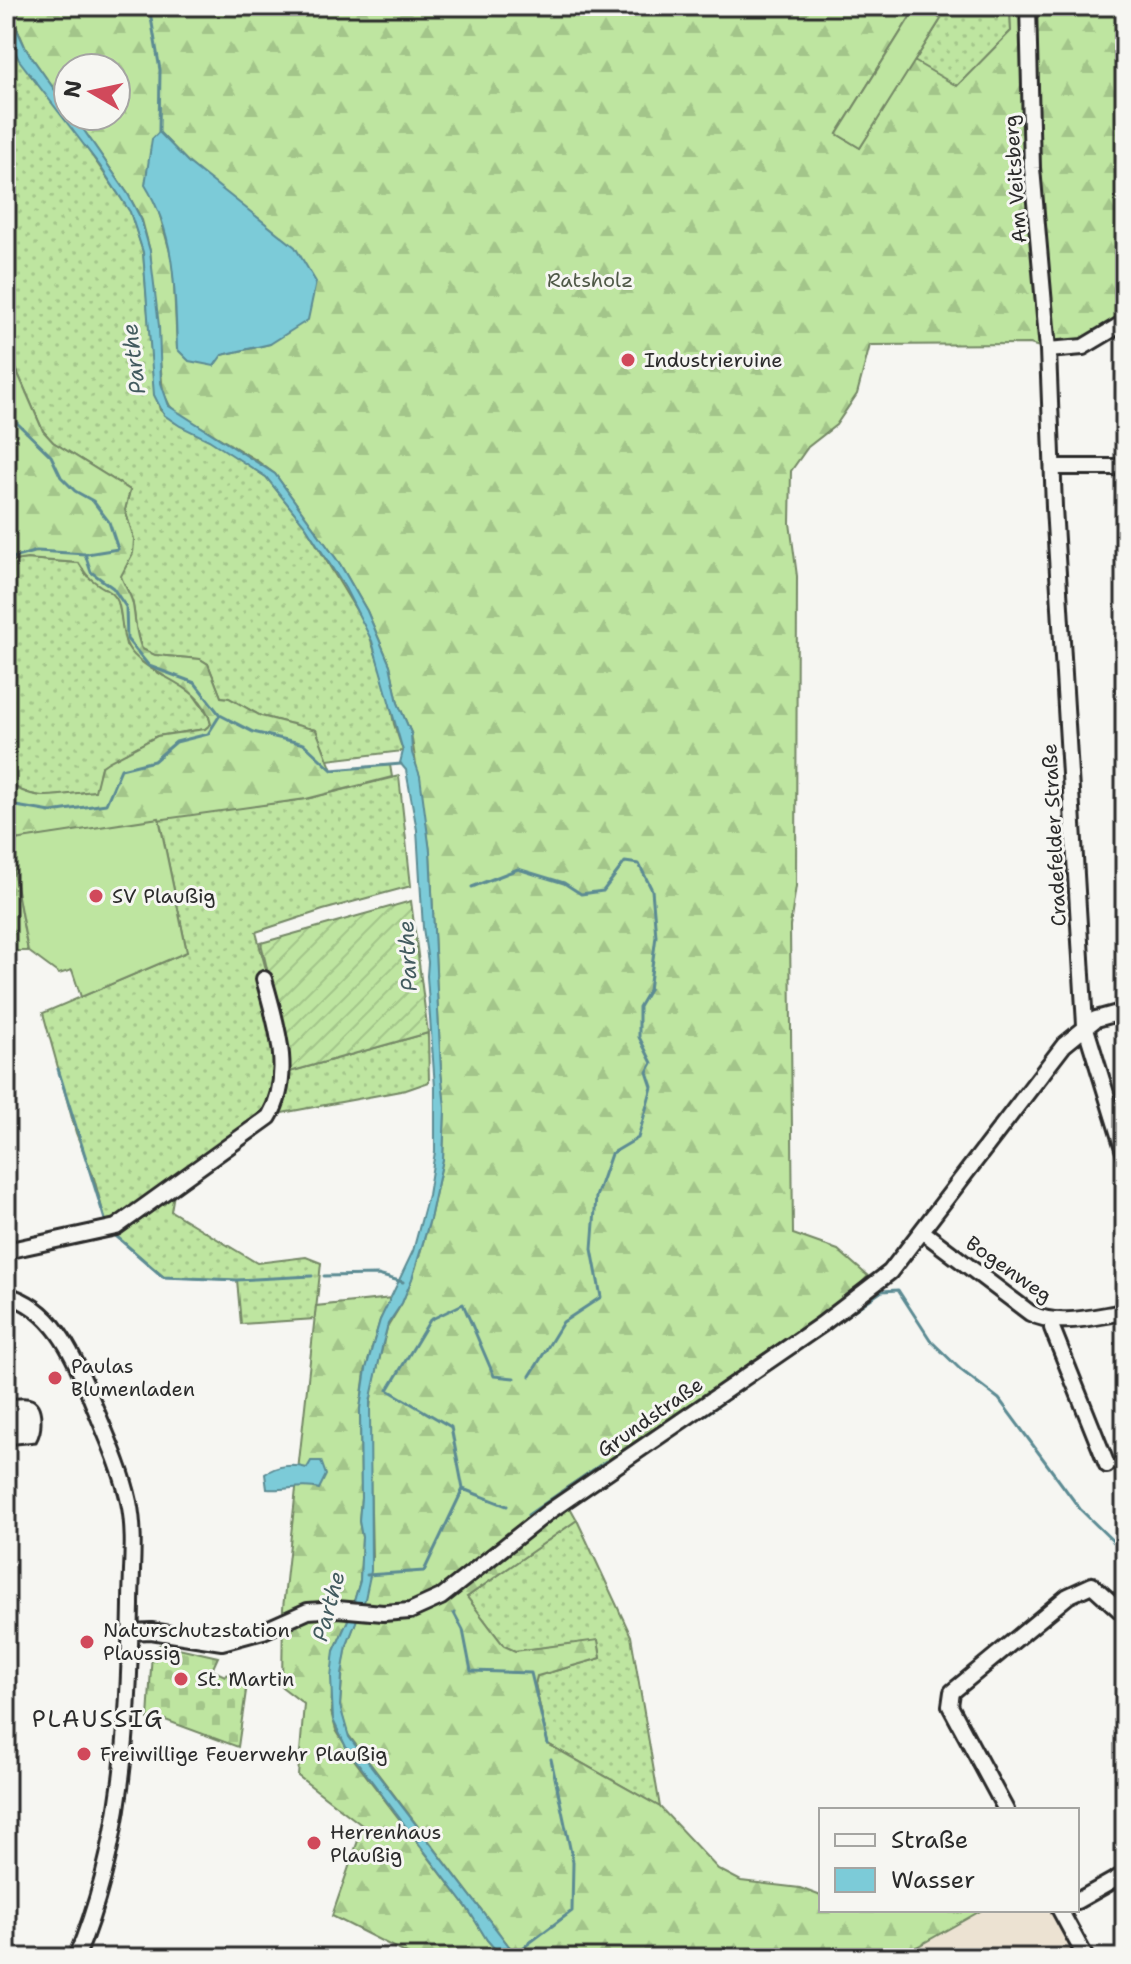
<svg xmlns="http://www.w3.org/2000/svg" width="1131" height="1964" font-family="'Shantell Sans',sans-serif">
<defs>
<pattern id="grass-dots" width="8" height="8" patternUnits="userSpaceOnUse" patternTransform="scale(2)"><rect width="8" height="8" fill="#bee5a0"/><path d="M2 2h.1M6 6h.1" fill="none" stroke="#a3c58a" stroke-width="1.8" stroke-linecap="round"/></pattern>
<pattern id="forest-firs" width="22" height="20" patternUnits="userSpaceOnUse" patternTransform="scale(2)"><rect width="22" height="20" fill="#bee5a0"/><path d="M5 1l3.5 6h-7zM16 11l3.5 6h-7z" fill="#a3c58a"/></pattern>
<pattern id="cemetery-stones" width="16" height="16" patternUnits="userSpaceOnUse" patternTransform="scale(2)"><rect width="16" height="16" fill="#bee5a0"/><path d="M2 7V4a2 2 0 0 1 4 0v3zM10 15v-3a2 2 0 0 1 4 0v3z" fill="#a3c58a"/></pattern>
<pattern id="garden-furrows" width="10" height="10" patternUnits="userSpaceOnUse" patternTransform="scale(2)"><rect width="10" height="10" fill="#bee5a0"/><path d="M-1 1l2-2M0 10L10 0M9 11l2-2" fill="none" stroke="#a3c58a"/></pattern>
</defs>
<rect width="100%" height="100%" fill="#f6f6f2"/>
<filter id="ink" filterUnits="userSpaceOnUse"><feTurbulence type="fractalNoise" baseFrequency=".0125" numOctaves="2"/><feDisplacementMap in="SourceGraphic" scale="16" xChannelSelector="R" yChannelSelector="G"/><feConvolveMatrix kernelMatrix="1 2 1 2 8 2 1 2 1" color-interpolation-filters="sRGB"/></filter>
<g filter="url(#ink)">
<path fill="#ece2d2" d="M982,1910h70l26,48h-181z"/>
<path fill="url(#grass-dots)" stroke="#748866" stroke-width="2" d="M939,6h71l1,25 -54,56 -43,-25 27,-43 -7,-5z
M6,33l23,40 50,64 51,74 13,41 11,136 6,22 14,12 38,19 54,36 40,50 61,101 21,64 6,32 9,27 -75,9 -12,-30 -55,-14 -32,-18 -8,-1 -13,-33 -8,-5 -46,-4 -12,-6c-7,-15 -6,-28 -9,-44 -1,-9 -9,-19 -13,-29l13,-23 1,-14 -9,-29 5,-20 -77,-48 -10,-11 -37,-85z
M27,559l52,4 8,13 24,15 7,9 8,45 36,30 16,6 15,13 16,23 2,7 -6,5 -48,7 -56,31 -5,24c-37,3 -59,14 -90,-10v-219z
M399,776l12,110 -88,24 -67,22 20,75 10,66 142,-40 1,49 -23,8 -124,23 -107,75 -4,23 86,52 49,-6 15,6 -6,56 -74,5 -4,-44 -73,-3 -48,-41 -10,-13 -12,-45 -18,-45 -33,-120 144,-61 -28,-134 147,-19z
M577,1520l54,116 29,171 -112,-63 -13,-60 2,-8 64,-18 -3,-17 -83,10 -11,-5 -37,-49z"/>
<path fill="url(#forest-firs)" stroke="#748866" stroke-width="2" fill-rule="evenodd" d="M8,6h909l-80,128 23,14 54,-87 43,25 54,-55 -1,-25h115v316c-33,19 -56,36 -95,22l-160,1 -13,49 -21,31 -28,22 -17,24 -1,52 7,53 -1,310 -6,40 3,308 45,16 30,26 -14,15 -167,116 -126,84 16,29 -110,77 37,49 11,5 83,-11 3,18 -64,18 -2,8 13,60 112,63 58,62 23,12 59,7 21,8v14h161l-85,48h-379l-171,-225 -7,-27 3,-39 4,-22 18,-48 7,-40 -3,-138 3,-29 15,-62 15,-25 13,-33 15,-51 13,-60 2,-51 -4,-37 -11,-220 -19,-118 -13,-30 -8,-38 -23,-54 -27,-47 -65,-90 -19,-14 -81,-49 -5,-5 -7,-14 -13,-141 -8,-31 -14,-26 -54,-78h42v-48h-48v41l-42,-60zM159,132l30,31 38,32 43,149 -48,11 -45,-6 -4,-86 -16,-58z
M6,346l37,85 10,11 77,48 -5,20 9,29 -1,14 -12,23c3,10 11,20 12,29 3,17 2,29 9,44l13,6 45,4 8,5 13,33 8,1 32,18 55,14 16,40 58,-5 2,12 -86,22 -298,42 20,110h-22v-170c30,24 53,13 89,10l6,-24 7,-5 49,-26 48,-7 6,-5c-8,-40 -54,-44 -77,-69 -15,-15 -10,-35 -16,-53 -4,-11 -15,-13 -23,-20 -8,-5 -11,-11 -16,-19l-52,-4 -21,3z
M392,1298l-12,22 -15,52 -5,37 1,89 -2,23 3,16 -2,44 -11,37 -15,33 -3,61 5,18 19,31 113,148 19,31 16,18h-88l-83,-42 31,-90 -65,-50 6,-72 -22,-17 1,-79 33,-302z"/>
<path fill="url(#cemetery-stones)" stroke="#748866" stroke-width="2" d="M161,1644l57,13 -6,13 13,6 1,-2 21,10 -9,63 -78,-29 -12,1 4,-68z"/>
<path fill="url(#garden-furrows)" stroke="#748866" stroke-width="2" d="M411,901l17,132 -142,40 -10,-66 -15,-64z"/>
<path fill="#bee5a0" stroke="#748866" stroke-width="2" d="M917,6h22l-5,8 7,5 -81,129 -23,-14z
M159,818l28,134 -106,45 -9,-27 -13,4 -31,-23 -20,-110z"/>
<path fill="#7ccbd8" stroke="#5c8b93" stroke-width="2" d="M6,6l20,43 42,60v7h6l54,78 13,25 9,32 9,75 2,57 8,23 106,68 65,90 27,47 23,54 8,38 13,30 1,20 8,23 10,75 11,220 4,37 -2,51 -13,60 -18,60 -10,24 -14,21 -5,19 -13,59 1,169 -6,28 -18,46 -5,30 -2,31 9,31 169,221h-15l-16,-18 -19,-31 -122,-162 -13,-27 -2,-43 3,-26 15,-33 11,-37 2,-44 -3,-16 2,-23 -1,-89 6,-40 14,-49 33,-69 15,-56 7,-43v-65l-8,-111 1,-14 -5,-34 -6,-98 -11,-60 -6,-7 3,-12 -31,-110 -27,-53 -39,-61 -40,-50 -57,-37 -29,-14 -16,-11 -10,-20 -11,-143 -13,-40 -30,-46 -81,-106 -13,-27z
M159,132l30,31 106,84 21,35 -8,38 -38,24 -48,11 -8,11 -25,-5 -12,-12c-2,-57 -1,-114 -32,-164l7,-46z
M311,1461h10l5,14 -7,14c-16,-5 -35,2 -52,0l-2,-15c12,-9 28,-10 42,-6z"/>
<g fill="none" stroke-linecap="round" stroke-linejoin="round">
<path stroke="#5c8b93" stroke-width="3" d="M149,6l11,64 -1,62
M17,423l34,33 10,21 14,14 18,10 16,21 9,27 -31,5
M6,560l31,-9 48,3 6,18 22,16 13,19 1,32 22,27 46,17 25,32
M6,794l10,12 35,6 55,-8 15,-35 33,-8 22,-19 32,-8 12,-19 33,17 51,12 28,26 69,-6
M472,887l46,-18 46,14 17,11 22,-3 22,-29 14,2 13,26 4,46 -7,54 -10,17v30l13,26 -5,9 5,15 -14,51 -27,16 -15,43 -4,52 9,48 -38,25 -33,54
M58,1069l48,154
M116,1236l47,41 74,3 75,-4
M324,1276l54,-1 25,7
M824,1331l58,-40 16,-1 33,51 30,29 38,29 81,110 45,44
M705,1415l109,-77
M637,1461l58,-41
M463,1489l44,17
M528,1515l78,-54
M367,1575l57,-4 39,-82 -12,-62 -63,-37 42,-70 33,-16 31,72 20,2
M454,1613l9,17 8,41 60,2 17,71
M524,1947l48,-36 1,-49 -22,-103"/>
<g stroke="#2b2b2b" stroke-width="20">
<path id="minor" d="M1028,6l4,162 16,182 6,157 31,518 40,130
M1048,350l35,-3 42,-25
M1053,467h72
M923,1232l107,81c28,15 65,3 95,-1
M6,1251l110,-24 153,-110c25,-42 7,-94 -5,-138
M6,1295c46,12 67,58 83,98 14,36 32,72 40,109 7,33 2,69 2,103 -2,120 -8,242 -55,353
M1052,1320v8l55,137
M131,1632l20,-1 71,11 41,-11 45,-20 29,-2 46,4 27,-2 31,-14 106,-84 274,-188 69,-53 174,-227 32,-26 29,-8
M1006,1810l-56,-104 2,-14 116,-96 24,-11 33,30
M1077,1901l48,-27
M1060,1910l26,48"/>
</g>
<use href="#minor" stroke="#f6f6f2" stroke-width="14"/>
<path stroke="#2b2b2b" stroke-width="3" d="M6,1324l2,60
M6,1400c23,-5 36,-4 35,23 0,8 -1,12 -5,19l-30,3"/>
</g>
</g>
<g fill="#d1495b" stroke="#f6f6f2" stroke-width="3">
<circle cx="628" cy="360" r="8"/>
<circle cx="96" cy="896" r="8"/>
<circle cx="55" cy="1378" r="8"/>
<circle cx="87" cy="1642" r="8"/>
<circle cx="181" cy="1679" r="8"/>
<circle cx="84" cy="1754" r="8"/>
<circle cx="314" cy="1843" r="8"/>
</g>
<g text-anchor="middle" stroke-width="6" stroke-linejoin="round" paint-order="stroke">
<g font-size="20" fill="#2b2b2b" stroke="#f6f6f2">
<text transform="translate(1015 179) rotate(-94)" y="7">Am Veitsberg</text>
<text transform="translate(1054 835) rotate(-93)" y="7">Cradefelder Straße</text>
<text transform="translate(1009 1269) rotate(35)" y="7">Bogenweg</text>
<text transform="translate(650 1417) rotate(-35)" y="7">Grundstraße</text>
</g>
<g font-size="20" fill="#505a48" stroke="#f6f6f2">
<text x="590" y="287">Ratsholz</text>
</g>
<g font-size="20" fill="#2b2b2b" stroke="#f6f6f2" text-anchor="start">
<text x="644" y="367">Industrieruine</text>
<text x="112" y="903">SV Plaußig</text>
<text x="71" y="1373">Paulas<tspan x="71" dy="23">Blumenladen</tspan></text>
<text x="103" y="1637">Naturschutzstation<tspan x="103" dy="23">Plaussig</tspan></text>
<text x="197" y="1686">St. Martin</text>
<text x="100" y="1761">Freiwillige Feuerwehr Plaußig</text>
<text x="330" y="1839">Herrenhaus<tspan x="330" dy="23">Plaußig</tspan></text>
</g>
<g font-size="22" font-style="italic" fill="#435b5f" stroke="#f6f6f2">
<text transform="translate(133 359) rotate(-97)" y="8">Parthe</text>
<text transform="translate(407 956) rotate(-93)" y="8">Parthe</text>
<text transform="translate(328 1606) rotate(-75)" y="8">Parthe</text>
</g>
<g font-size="24" letter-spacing="2" fill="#2b2b2b" stroke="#f6f6f2">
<text x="98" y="1727">PLAUSSIG</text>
</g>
</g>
<rect width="1131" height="1964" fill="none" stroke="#f6f6f2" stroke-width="32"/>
<rect x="16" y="16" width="1099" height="1932" fill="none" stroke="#2b2b2b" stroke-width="3" filter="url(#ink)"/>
<rect x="819" y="1808" width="260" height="104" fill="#f6f6f2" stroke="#a5a5a2" stroke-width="2"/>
<rect x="835" y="1834" width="40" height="12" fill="#f6f6f2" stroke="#a5a5a2" stroke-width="2"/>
<text x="891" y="1848" font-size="24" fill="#2b2b2b">Straße</text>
<rect x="835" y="1868" width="40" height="24" fill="#7ccbd8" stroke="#a5a5a2" stroke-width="2"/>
<text x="891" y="1888" font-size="24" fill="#2b2b2b">Wasser</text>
<g transform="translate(92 92) rotate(279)"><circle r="38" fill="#f6f6f2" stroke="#a5a5a2" stroke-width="2"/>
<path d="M0-6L14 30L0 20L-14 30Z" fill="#d1495b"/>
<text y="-12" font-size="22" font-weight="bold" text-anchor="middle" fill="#2b2b2b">N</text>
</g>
</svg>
